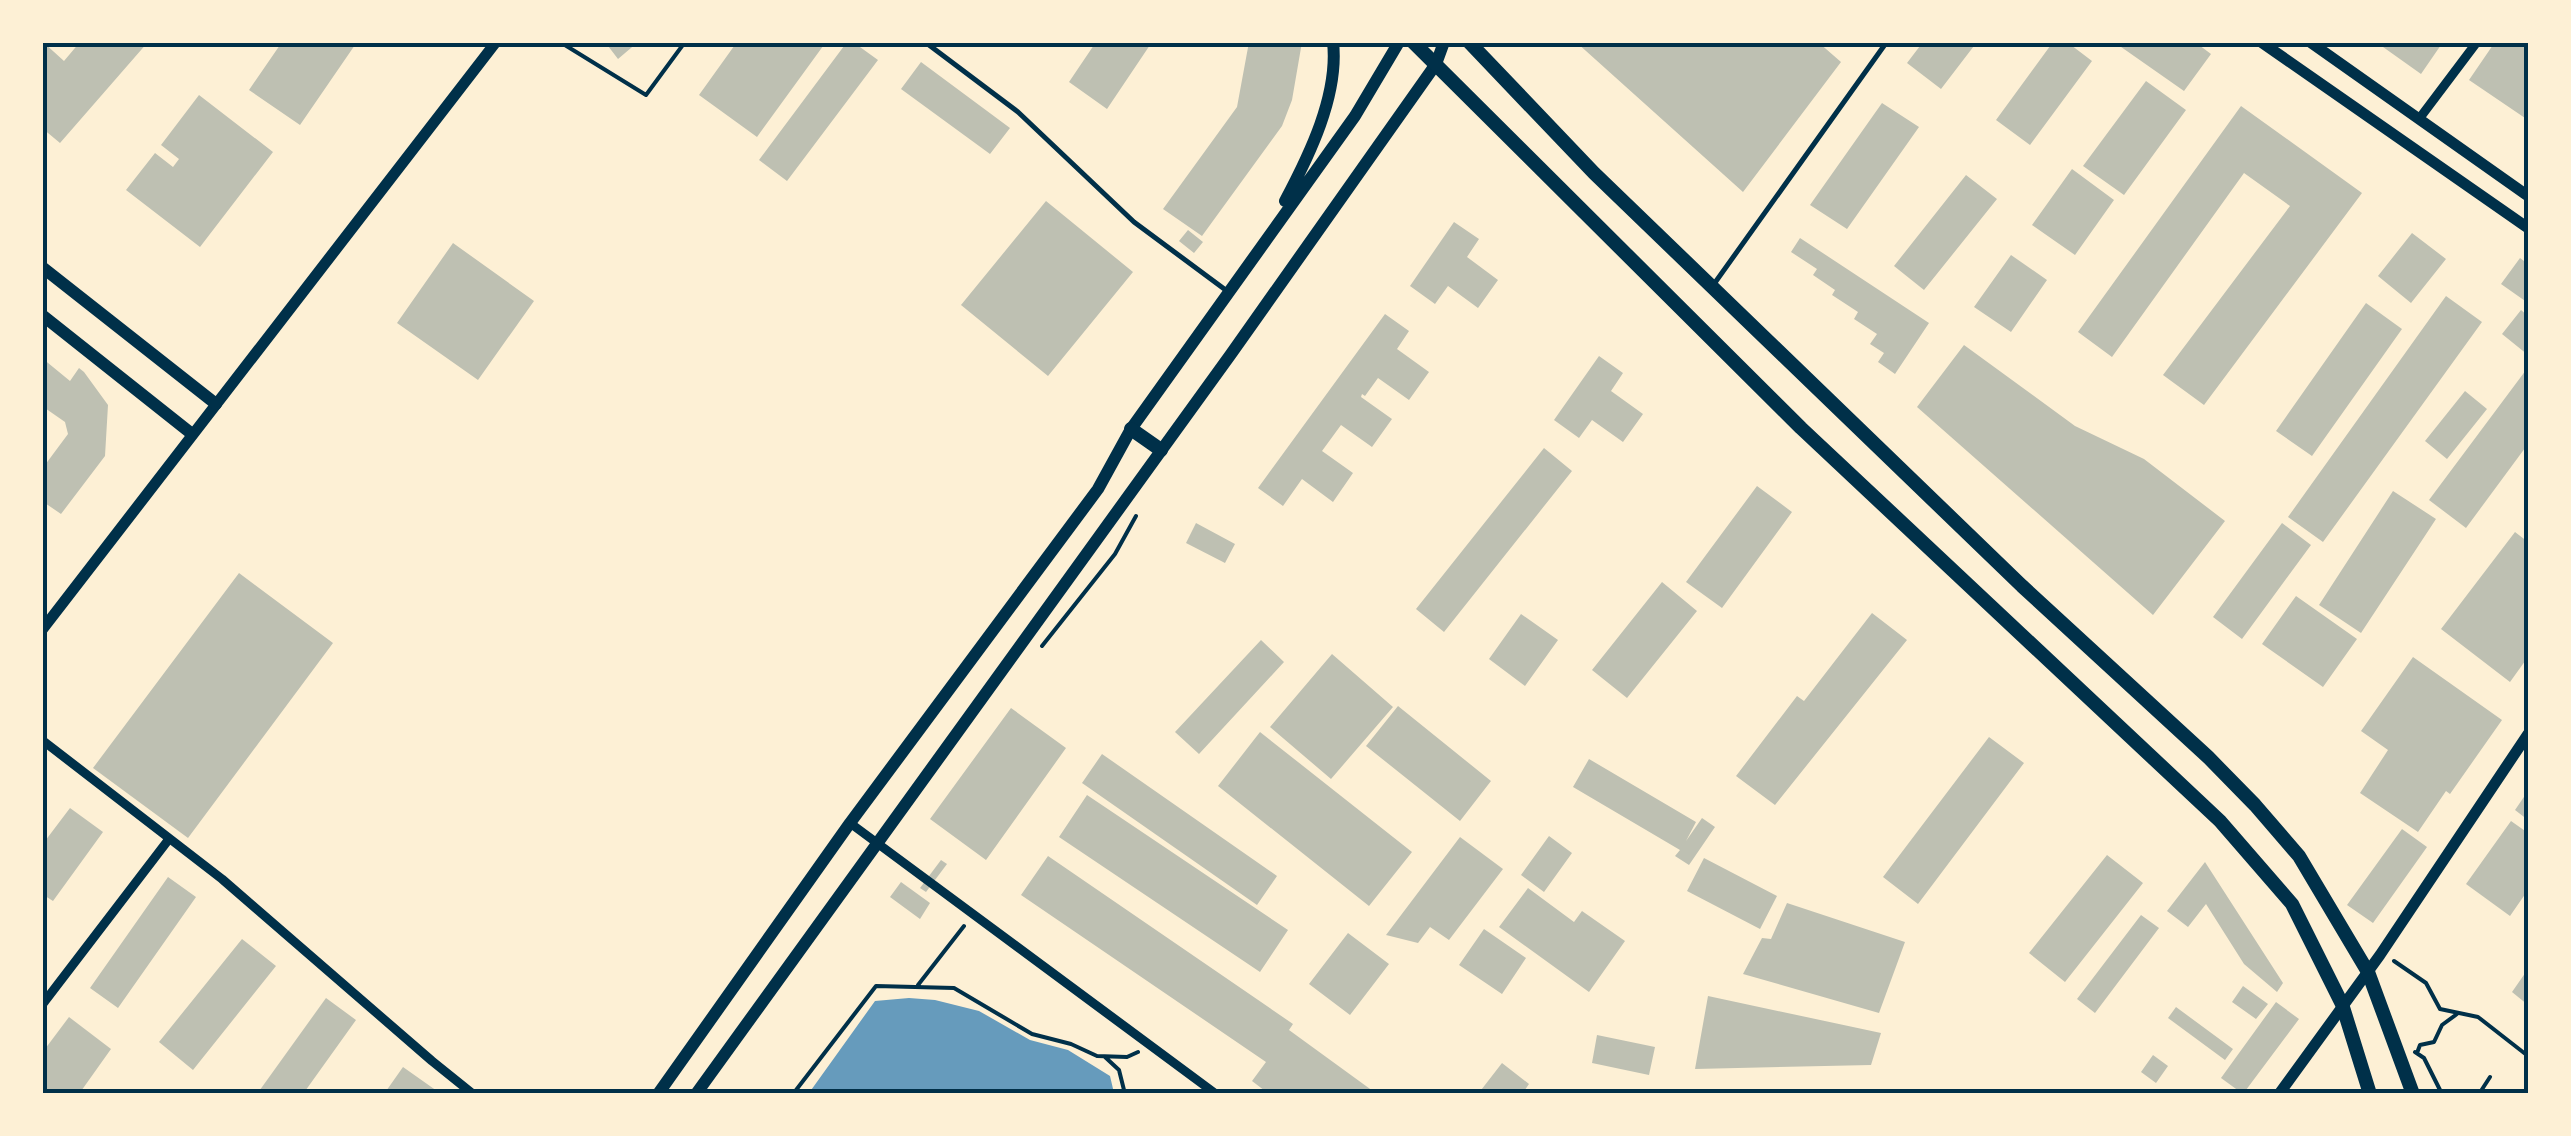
<svg xmlns="http://www.w3.org/2000/svg" width="2571" height="1136" font-family="Ubuntu,sans-serif">
<rect width="100%" height="100%" fill="#fdf0d5"/>
<path fill="#669bbc" d="M909,998l26,2 44,11 51,29 38,10 42,26 4,17h-305l66,-92z"/>
<path fill="#bec0b2" d="M43,42l21,19 16,-19h68l-88,101 -18,-15z
M282,42h75l-57,83 -51,-35z
M605,42h33l-20,17z
M737,42h89l-69,95 -58,-42z
M847,42h6l25,18 -91,121 -28,-21z
M1096,42h56l-45,67 -38,-27z
M1249,42h53l-10,58 -10,26 -80,110 -39,-27 74,-102z
M1576,42h242l23,20 -98,130z
M1923,42h54l-36,47 -34,-26z
M2053,42h14l25,19 -62,84 -34,-25z
M2114,42h81l16,12 -27,37z
M2376,42h67l-22,32z
M2495,42h33v70l-3,6 -56,-38z
M921,62l89,66 -20,26 -89,-65z
M2146,81l40,29 -62,85 -41,-29z
M199,95l74,57 -73,95 -74,-57 29,-37 18,14 6,-8 -18,-14z
M1882,103l37,24 -72,102 -37,-24z
M2241,106l121,87 -158,212 -41,-30 127,-169 -46,-33 -132,184 -34,-25z
M2072,169l42,31 -39,55 -43,-30z
M1966,175l31,24 -73,91 -30,-24z
M1046,201l87,71 -85,104 -87,-71z
M1454,222l25,17 -12,18 31,23 -20,28 -30,-22 -13,18 -25,-18z
M1188,230l15,12 -9,11 -15,-12z
M2412,233l34,26 -35,44 -33,-27z
M1800,238l129,85 -34,51 -17,-12 6,-9 -14,-9 7,-10 -23,-15 4,-7 -26,-17 3,-5 -22,-15 4,-6 -26,-17z
M453,243l81,58 -56,79 -81,-57z
M2011,255l36,25 -36,52 -37,-25z
M2520,258l8,6v39l-27,-19z
M2446,296l36,26 -159,220 -35,-25z
M2366,303l36,26 -90,127 -36,-25z
M2521,310l7,6v39l-26,-21z
M1385,314l24,17 -12,18 32,23 -20,28 -31,-22 -13,18 -3,-2 -1,3 31,22 -20,28 -31,-22 -19,26 31,22 -20,29 -31,-23 -19,27 -25,-18z
M1964,345l111,81 69,33 81,62 -72,94 -236,-208z
M1599,356l24,17 -12,18 32,23 -20,28 -31,-22 -13,18 -25,-18z
M42,358l28,23 9,-13 5,4 24,33 -3,51 -44,58 -19,-13v-32l26,-35 -3,-12 -23,-16z
M2526,370l2,74 -62,84 -37,-28z
M2465,391l22,18 -40,50 -22,-18z
M1544,448l28,23 -128,161 -28,-23z
M1757,486l35,26 -70,96 -36,-26z
M2393,491l43,28 -75,114 -42,-28z
M1196,523l39,21 -10,19 -39,-20z
M2282,523l29,22 -69,94 -29,-22z
M2515,532l13,10v115l-18,25 -69,-53z
M239,573l94,70 -145,195 -95,-70z
M1662,582l35,29 -70,87 -35,-28z
M2296,596l61,43 -34,48 -61,-43z
M1872,613l35,27 -132,165 -39,-29 61,-80 7,5z
M1521,614l37,26 -33,46 -36,-27z
M1261,640l23,22 -85,92 -24,-22z
M1332,654l61,53 -62,72 -61,-52z
M2413,657l89,63 -52,74 -4,-3 -28,41 -58,-39 28,-43 -27,-19z
M1398,706l93,75 -31,40 -94,-75z
M1011,708l55,40 -80,112 -56,-41z
M1260,732l152,120 -43,54 -151,-120z
M1989,737l35,26 -106,141 -35,-27z
M1102,754l175,122 -20,29 -175,-122z
M1589,759l107,63 -10,19 16,-23 13,9 -26,38 -14,-9 5,-6 -107,-63z
M2528,791v29l-13,-10z
M1087,795l201,135 -28,42 -201,-135z
M70,808l33,24 -50,69 -11,-7v-49z
M2511,821l17,12v57l-18,26 -44,-32z
M2402,829l25,18 -54,76 -26,-18z
M1549,836l23,17 -28,39 -23,-17z
M1460,837l43,32 -54,71 -19,-13 -12,16 -32,-8z
M2107,855l36,28 -78,99 -36,-29z
M1048,856l245,168 -4,6 88,64h-108l-17,-13 14,-19 -245,-167z
M1704,858l73,38 -17,33 -73,-38z
M941,860l6,4 -21,28 -6,-4z
M2205,862l78,121 -6,9 -33,-28 -38,-60 -18,23 -21,-16z
M168,877l28,20 -78,111 -28,-20z
M901,882l29,21 -10,16 -30,-22z
M1528,888l46,34 8,-11 43,30 -36,51 -90,-65z
M1787,903l118,39 -26,71 -136,-39 19,-36 9,1z
M2141,915l18,13 -64,85 -18,-14z
M1484,929l42,29 -24,36 -43,-29z
M1348,933l41,31 -39,51 -41,-31z
M242,939l34,27 -83,104 -34,-28z
M2528,969v36l-16,-13z
M2243,986l25,18 -12,15 -24,-17z
M1708,996l173,37 -10,32 -176,4z
M326,998l30,22 -53,74h-46z
M2276,1002l23,17 -56,75 -22,-16z
M2176,1007l57,42 -8,11 -57,-42z
M69,1017l42,32 -32,45h-37v-41z
M1597,1035l58,12 -6,28 -57,-12z
M2153,1055l15,11 -12,17 -15,-11z
M1502,1063l27,21 -7,10h-44z
M403,1067l34,24 -3,3h-50z"/>
<g fill="none" stroke-linecap="round" stroke-linejoin="round">
<path stroke="#003049" stroke-width="4" d="M560,42l86,53 39,-53
M1042,646l73,-92 21,-38
M2394,961l32,22 14,26 38,8 50,39
M918,985l46,-59
M2415,1052l9,6 18,36
M2417,1053l3,-8 14,-3 8,-17 15,-11
M1105,1057l14,13 6,24
M793,1094l83,-108 78,2 78,46 39,10 26,12 30,1 11,-5
M2479,1094l11,-17"/>
<path stroke="#003049" stroke-width="5" d="M925,42l93,70 116,110 93,69
M1714,284l172,-241"/>
<path stroke="#003049" stroke-width="9" d="M2419,119l58,-77
M42,740l180,139 210,182 41,33
M850,823l366,271
M42,1005l127,-166"/>
<path stroke="#003049" stroke-width="11" d="M2261,42l267,186
M2310,42l218,154
M42,630l454,-588
M2279,1094l101,-139 148,-221"/>
<path stroke="#003049" stroke-width="12" d="M1285,201c24,-45 54,-106 48,-159
M42,267l174,137
M42,315l150,119
M658,1094l192,-271 248,-334 33,-60 224,-313 44,-74
M696,1094l535,-740 205,-290 8,-22"/>
<path stroke="#003049" stroke-width="14" d="M1413,42l388,386 419,393 72,83 50,100 28,90
M1469,42l125,131 428,413 186,171 47,48 44,51 69,116 45,122
M1131,429l30,21"/>
</g>
<rect width="2571" height="1136" fill="none" stroke="#fdf0d5" stroke-width="90"/>
<rect x="45" y="45" width="2481" height="1046" fill="none" stroke="#003049" stroke-width="4"/>
</svg>
